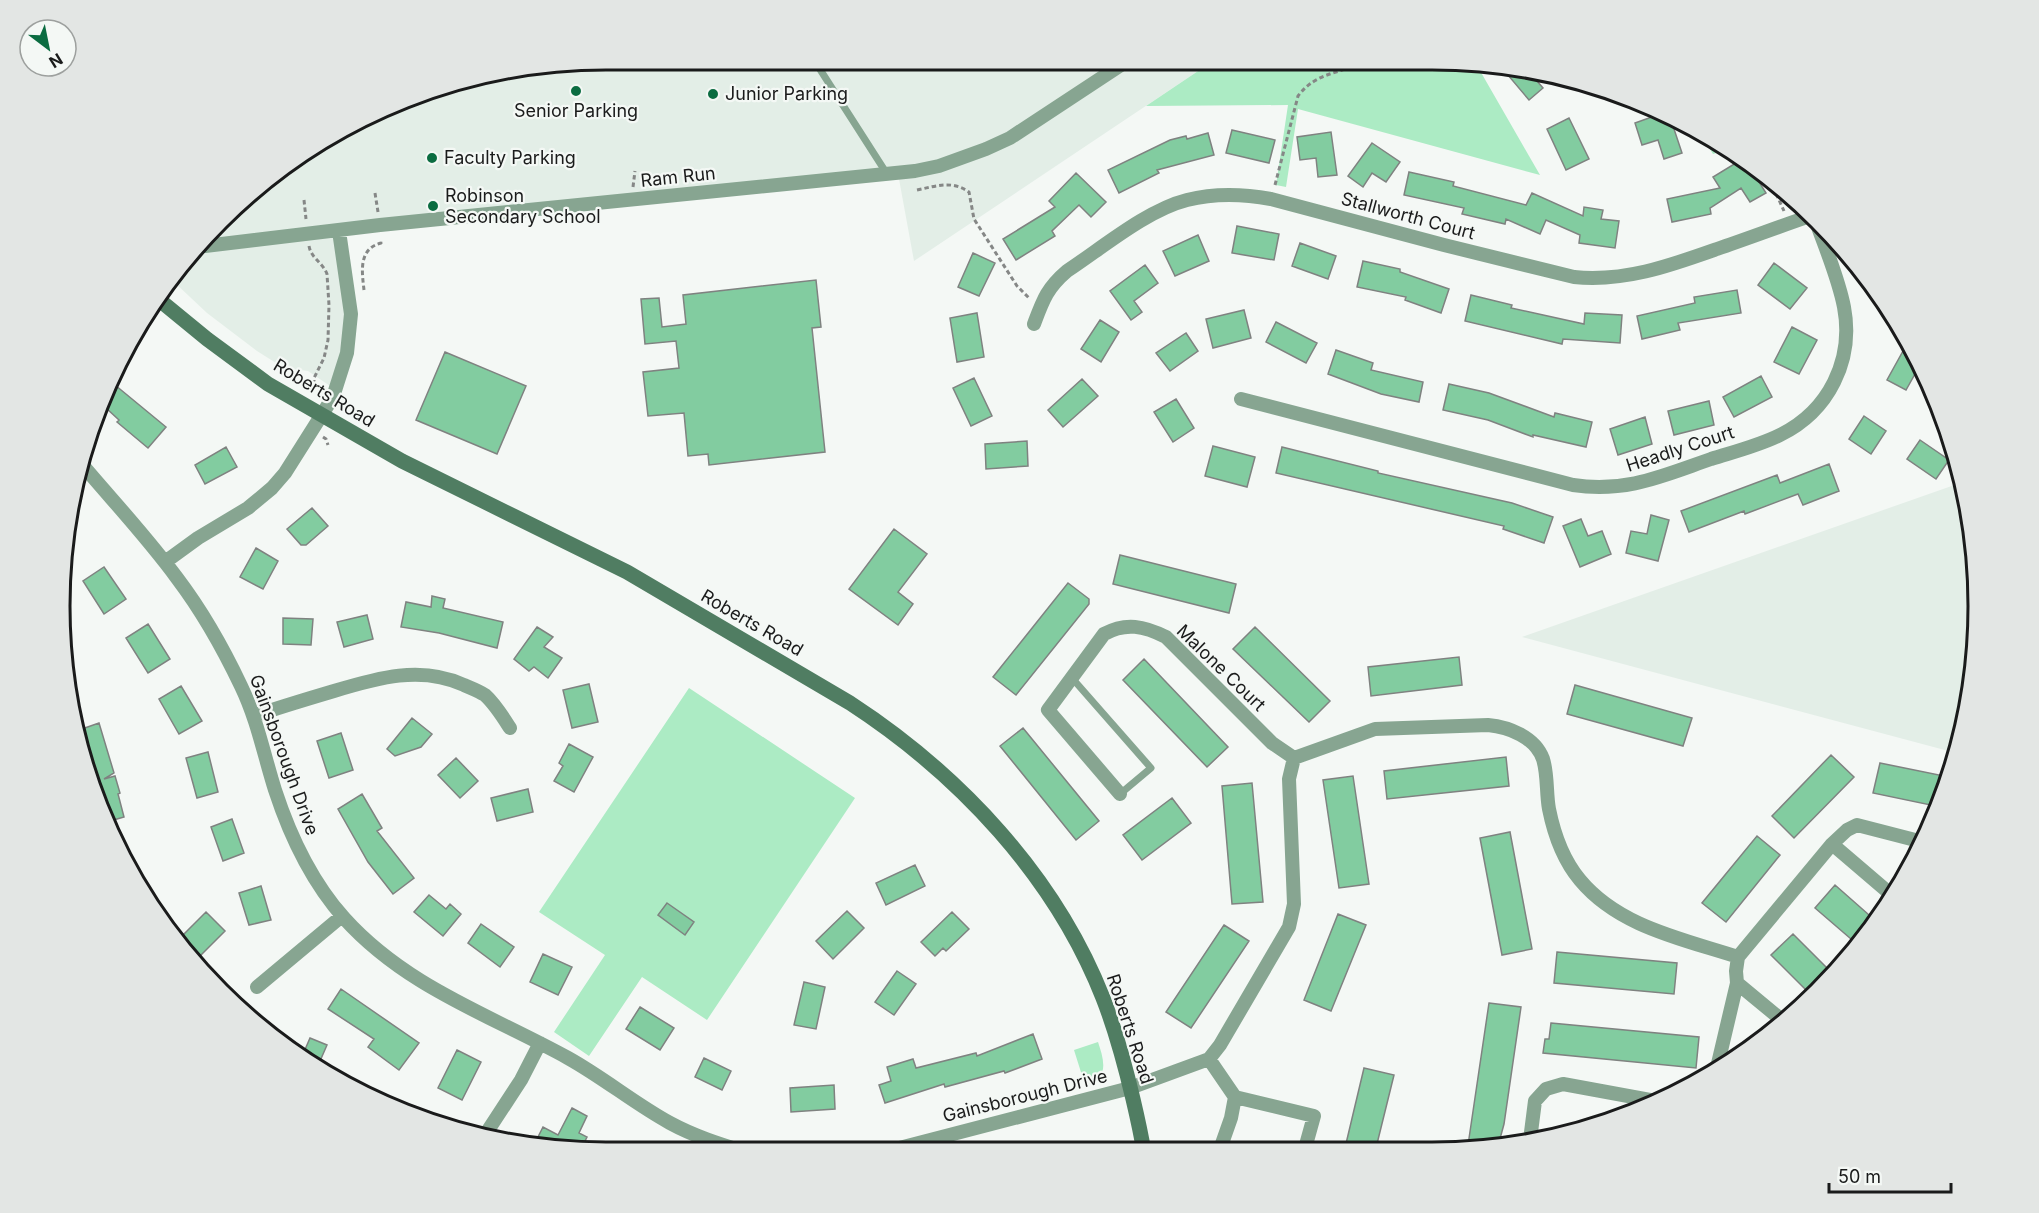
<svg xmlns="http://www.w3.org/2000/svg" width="2039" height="1213" font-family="Inter,sans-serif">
<rect width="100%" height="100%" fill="#f4f8f5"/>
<path fill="#e3eee7" d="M607,60l606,1 -299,200 -15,-82 -553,55 6,81 -16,75 -28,-19 -24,-3 -27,-17 -50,-38 -34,-32 101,-108 157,-84z
M1963,482l5,18 11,106 -10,107 -13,40 -434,-116z"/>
<path fill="#acebc4" d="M918,60l57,1 -43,6z
M1213,61l262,1 65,113 -242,-66 -12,78 -10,-2 12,-80 -142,1z
M1701,135l28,14 -16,5z
M689,688l166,110 -148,222 -65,-43 -53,79 -35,-24 51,-77 -66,-43z
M1098,1042c6,18 12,37 -13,43l-11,-35z"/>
<path fill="#82cca0" stroke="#7f8280" stroke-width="1.5" d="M1502,68l29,6 12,14 -14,12z
M1660,114l11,6 11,33 -18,6 -6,-19 -16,5 -7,-22z
M1569,118l20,41 -23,11 -19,-41z
M1232,130l43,10 -6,23 -43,-10z
M1331,132l6,43 -19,2 -2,-19 -16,2 -3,-23z
M1208,133l6,22 -57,15 2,3 -40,20 -11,-23 62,-30 16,-4 1,3z
M1372,143l28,19 -14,20 -14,-9 -9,14 -15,-11z
M1744,158l22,35 -16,9 -9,-14 -31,20 1,6 -39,8 -5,-23 53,-11 -7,-11z
M1409,172l45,10 -1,4 73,19 6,-12 51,23 1,-9 19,3 -2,9 18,2 -4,27 -36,-5 1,-8 -34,-15 -6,14 -34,-15 -1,5 -43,-10 2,-6 -60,-13z
M1076,173l30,29 -15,15 -12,-12 -27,26 3,5 -39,24 -13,-21 52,-32 -6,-6z
M1237,226l42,8 -5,26 -42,-7z
M1198,235l11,26 -34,15 -12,-25z
M1300,243l36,13 -8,23 -36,-13z
M973,253l22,10 -16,33 -21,-9z
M1363,261l37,8v3l49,17 -8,24 -36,-13 1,-3 -49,-10z
M1774,263l33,25 -17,21 -32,-24z
M1145,265l13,18 -24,18 8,11 -11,8 -21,-29z
M816,280l5,47 -9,1 13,124 -116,13 -1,-11 -20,2 -4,-43 -36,3 -5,-44 36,-4 -3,-27 -31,3 -4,-45 18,-1 3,29 24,-3 -3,-29z
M1737,290l4,23 -63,10 2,7 -38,9 -5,-23 58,-13 -1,-6z
M1471,295l41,10 -1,3 73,16 1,-11 37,2 -2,28 -57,-4 -1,5 -97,-23z
M1244,310l7,28 -38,10 -7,-29z
M977,313l7,44 -27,5 -7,-44z
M1100,320l19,12 -18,30 -20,-13z
M1276,322l41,21 -11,20 -40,-21z
M1792,327l25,13 -18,34 -25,-12z
M1186,333l12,18 -28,20 -14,-18z
M1908,342l12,23 -14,25 -19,-10z
M1336,350l37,13 -2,7 52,12 -4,20 -38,-8 -53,-20z
M445,352l81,34 -29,68 -81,-34z
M1761,376l11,21 -38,20 -11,-20z
M974,378l18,38 -21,10 -18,-38z
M1082,379l16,17 -35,31 -15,-17z
M1449,384l40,9 65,24 1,-4 37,9 -6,25 -53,-12v2l-45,-17 -45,-10z
M115,385l51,42 -18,21 -31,-26 2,-2 -14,-13z
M1176,399l18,29 -21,14 -19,-30z
M1709,401l5,24 -40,10 -6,-24z
M1864,416l22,15 -15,23 -22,-15z
M1645,417l7,27 -34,11 -8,-26z
M1920,440l29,20 -13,19 -29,-20z
M1027,441l1,25 -42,3 -1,-25z
M1213,446l42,11 -8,30 -42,-11z
M226,447l11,20 -32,17 -10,-19z
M1282,447l96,24v2l134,30 41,14 -9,26 -41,-14 1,-3 -228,-53z
M1829,464l10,27 -36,14 -5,-11 -53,20 -1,-3 -55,21 -8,-21 96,-36 3,8z
M312,508l16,18 -22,19h-5l-14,-16z
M1651,515l18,5 -11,41 -32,-8 5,-22 16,3z
M1581,519l7,17 14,-5 9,23 -31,13 -17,-41z
M894,529l33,25 -29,38 15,12 -15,21 -49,-36z
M256,548l22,13 -15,28 -23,-12z
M1120,555l116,29 -7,29 -116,-29z
M104,567l22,32 -22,15 -21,-33z
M1068,583l21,16v5l-73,91 -23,-18z
M432,596l13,3 -2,9 60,14 -6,26 -58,-15 -38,-6 5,-25 25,5z
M367,615l6,24 -29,8 -7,-25z
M283,618l30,1 -2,26 -28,-1z
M148,624l22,35 -22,14 -22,-35z
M537,627l16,10 -9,10 18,11 -14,20 -14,-11 -5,4 -15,-12z
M1255,627l75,74 -21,21 -76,-73z
M1459,657l3,28 -91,11 -3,-29z
M1144,659l84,88 -21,20 -84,-87z
M589,684l9,38 -26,6 -9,-38z
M1575,685l117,33 -9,28 -116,-32z
M181,686l21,35 -23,13 -20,-35z
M412,718l20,16 -11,13 -26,9 -8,-7z
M99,723l15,50 -10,6 11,-3 5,17 -2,1 6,23 -14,4 -20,-36 6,-2 -17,-53z
M1023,728l76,93 -23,19 -76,-94z
M341,733l12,37 -24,8 -12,-37z
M569,744l24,13 -19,35 -20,-11 9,-15 -4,-3z
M208,752l10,40 -21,6 -11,-40z
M1831,755l23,22 -60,61 -22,-22z
M1506,757l3,29 -122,13 -3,-28z
M456,758l22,23 -18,17 -22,-23z
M1880,763l69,14 -9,30 -67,-14z
M1353,776l16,108 -30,4 -16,-108z
M1252,783l11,119 -31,2 -10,-118z
M528,789l5,23 -36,9 -6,-23z
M362,794l20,34 -5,3 37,47 -21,16 -25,-32 -30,-53z
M1172,798l19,25 -49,37 -19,-25z
M232,819l12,34 -21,8 -12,-34z
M1510,832l22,117 -30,6 -22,-117z
M1757,836l23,19 -54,67 -24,-19z
M915,865l10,21 -39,19 -10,-22z
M1835,885l42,37 -19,23 -43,-37z
M261,886l10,34 -22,5 -10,-32z
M429,895l17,14 4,-5 11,10 -18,22 -29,-24z
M667,903l27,19 -9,13 -27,-20z
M847,911l17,17 -31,31 -17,-18z
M206,912l19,19 -27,27 -19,-19z
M952,912l17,17 -23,22 -3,-3 -8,8 -14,-14z
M1338,914l28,11 -35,86 -27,-11z
M481,924l33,23 -14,20 -32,-24z
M1224,925l25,16 -58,87 -25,-16z
M1793,934l41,41 -21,22 -42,-42z
M1557,952l120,11 -3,31 -120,-11z
M543,954l29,13 -14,28 -28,-13z
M897,971l19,13 -22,31 -19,-13z
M804,982l21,5 -9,42 -22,-4z
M341,989l78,54 -20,27 -31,-23 6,-8 -46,-30z
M1489,1003l32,4 -17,117 -6,22 -31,6z
M640,1007l34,21 -14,22 -34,-21z
M1551,1023l148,14 -3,31 -153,-15 2,-14h4z
M1033,1034l9,25 -37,14 -1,-2 -59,16 -1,-3 -59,19 -6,-18 12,-4 -4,-14 26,-8 3,9 60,-15 1,3z
M310,1038l17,7 -10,23 -16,-9z
M457,1050l24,12 -19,38 -24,-12z
M704,1058l27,13 -9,19 -27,-13z
M1364,1068l30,7 -19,77h-31z
M834,1085l1,24 -44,3 -1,-24z
M572,1108l15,8 -8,17 8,4 -6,12 -7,-4 -4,7 -36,-7 9,-18 15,8z"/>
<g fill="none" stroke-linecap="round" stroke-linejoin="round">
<path stroke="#858786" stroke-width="3" stroke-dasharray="4.5 3" stroke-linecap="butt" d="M1770,180l14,31
M1275,185l23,-89c19,-25 41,-21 66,-35
M633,187l2,-16
M917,190c19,-4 35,-10 52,2l5,27 43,67 13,13
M375,193l3,19
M304,200l2,19
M309,246c2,12 14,17 18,28l2,31 -1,35 -4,18 -10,20v7l-4,6
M364,290c-2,-18 -6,-41 17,-47l-1,-4
M323,437l3,2 2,6"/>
<path stroke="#87a591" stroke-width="7" d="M814,60l73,114
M1072,678l79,90 -31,26"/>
<path stroke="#87a591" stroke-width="14" d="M205,246l175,-21 535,-54 24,-5 47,-17 24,-11 117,-77
M1034,324c9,-24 13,-36 33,-53 35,-23 80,-61 120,-71 28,-7 56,-6 84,-1l173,46 130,32c51,5 95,-11 143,-28 32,-11 64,-23 96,-34
M1241,399l332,86c53,8 89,-9 138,-26 22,-7 47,-13 69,-24 49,-24 74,-75 64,-128 -6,-31 -20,-62 -30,-91
M80,462c32,38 67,75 97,116 25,33 46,70 64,108 16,33 23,69 34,104 15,46 37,92 69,128 62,69 146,97 224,140 36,20 67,46 102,65 24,13 49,21 75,29
M165,562l33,-24 50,-30 24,-20 13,-15 48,-76 14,-44 4,-39 -12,-83
M254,716c26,-9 53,-17 80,-25 43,-13 87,-26 130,-6 7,3 15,6 21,10 10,9 18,22 25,33
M1120,794l-72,-84 56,-76c22,-12 40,-8 62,3l106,106 22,15
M1894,897l-62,-53 15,-14 10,-5 66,17
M257,987l85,-71
M1783,1021l-46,-38 -1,-12 2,-14 94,-113
M1209,1059l26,38 -4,21 -12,34
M1716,1072l21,-89
M1235,1097l79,19 -10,36
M485,1135l36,-55 19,-37
M1530,1140l5,-39 11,-12 17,-5 87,16 4,3
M1221,1147l18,5
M884,1152l246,-64 79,-29 11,-14 69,-118 5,-23 -5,-125 5,-21 81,-29 113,-4c21,2 47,12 55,34 5,16 3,34 6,50 5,25 15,52 31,71 39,47 103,59 158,77"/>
<path stroke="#507d62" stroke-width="15" d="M157,298l50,41 61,45 134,77 225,111 223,131c109,71 205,173 253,295 13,33 22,67 30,101 4,17 8,35 11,53"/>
</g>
<g fill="#0b6c41" stroke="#f4f8f5" stroke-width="2">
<circle cx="576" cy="91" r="6"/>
<circle cx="713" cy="94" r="6"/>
<circle cx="432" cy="158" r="6"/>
<circle cx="433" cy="206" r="6"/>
</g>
<g text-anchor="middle" stroke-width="4.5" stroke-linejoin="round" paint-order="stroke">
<g font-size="18" fill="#1a1b1b" stroke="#f4f8f5" text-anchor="start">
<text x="725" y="100">Junior Parking</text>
<text x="576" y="117" text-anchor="middle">Senior Parking</text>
<text x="444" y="164">Faculty Parking</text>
<text x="445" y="202">Robinson<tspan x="445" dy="21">Secondary School</tspan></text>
</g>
<g font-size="18" fill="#1a1b1b" stroke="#f4f8f5">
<text transform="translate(678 177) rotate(-6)" y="6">Ram Run</text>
<text transform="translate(1408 216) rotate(15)" y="6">Stallworth Court</text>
<text transform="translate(324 393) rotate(31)" y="6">Roberts Road</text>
<text transform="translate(1680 449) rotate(-18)" y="6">Headly Court</text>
<text transform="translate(752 623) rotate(30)" y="6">Roberts Road</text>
<text transform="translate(1221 668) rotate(44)" y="6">Malone Court</text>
<text transform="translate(284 755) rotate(70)" y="6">Gainsborough Drive</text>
<text transform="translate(1130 1029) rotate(72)" y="6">Roberts Road</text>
<text transform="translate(1025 1096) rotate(-14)" y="6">Gainsborough Drive</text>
</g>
</g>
<path d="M0 0H2039V1213H0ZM606 70H1432A536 536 0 0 1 1968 606V606A536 536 0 0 1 1432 1142H606A536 536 0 0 1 70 606V606A536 536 0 0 1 606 70Z" fill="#e3e6e4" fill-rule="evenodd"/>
<path fill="none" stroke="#1a1b1b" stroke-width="3" d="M606 70H1432A536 536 0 0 1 1968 606V606A536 536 0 0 1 1432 1142H606A536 536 0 0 1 70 606V606A536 536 0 0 1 606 70Z"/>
<g transform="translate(48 48) rotate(148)"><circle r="28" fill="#f4f8f5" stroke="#9da09e" stroke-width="1.5"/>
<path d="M0-4.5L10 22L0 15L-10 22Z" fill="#0b6c41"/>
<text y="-9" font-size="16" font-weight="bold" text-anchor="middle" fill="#1a1b1b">N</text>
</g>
<path d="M1829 1183v9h122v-9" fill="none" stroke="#1a1b1b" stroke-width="3"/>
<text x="1838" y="1183" font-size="18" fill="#1a1b1b" stroke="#f4f8f5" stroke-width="4.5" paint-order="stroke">50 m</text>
</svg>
